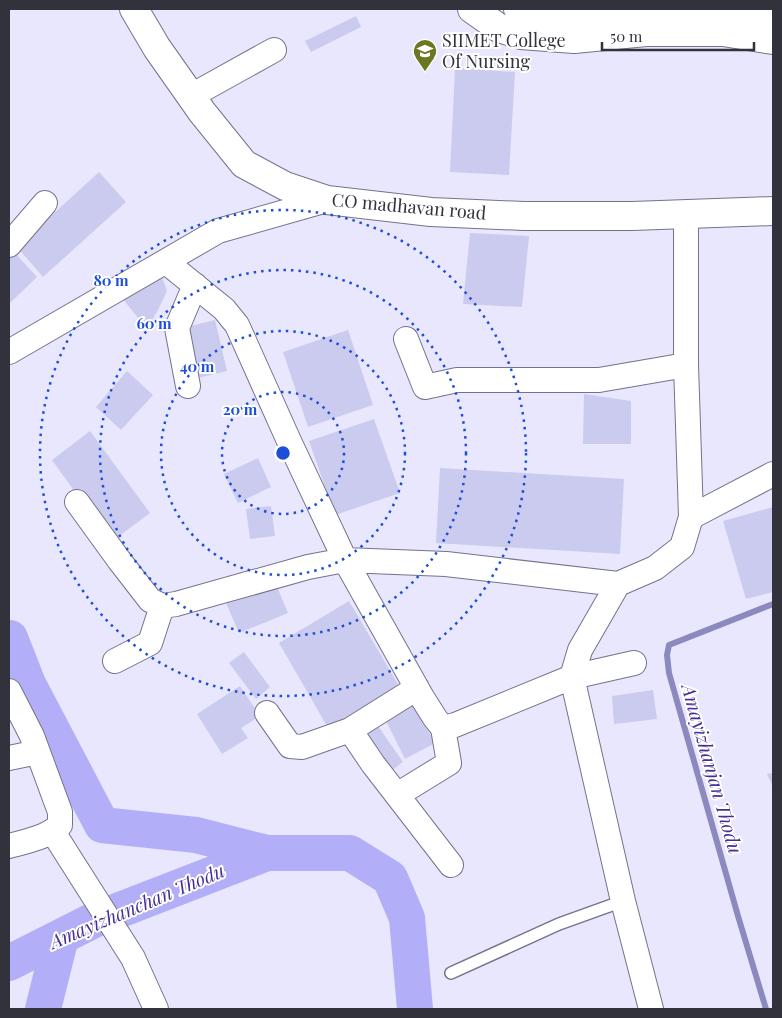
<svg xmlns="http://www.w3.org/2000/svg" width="782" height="1018" font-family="'Playfair Display',serif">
<rect width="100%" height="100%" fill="#e8e7fd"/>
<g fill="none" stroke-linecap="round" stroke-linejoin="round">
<path stroke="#8c89bf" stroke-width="6" d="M766,1009l-28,-93 -69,-243 -2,-18 2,-10 104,-41"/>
<path stroke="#b2aef7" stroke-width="36" d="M10,638l18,46 74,141 94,10 71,18h83l40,25 17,40 8,91
M9,963l85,-43 173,-67
M43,1009l18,-72"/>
</g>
<path fill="#cbcbf0" d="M356,16l5,11 -50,25 -6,-11z
M455,68l60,4 -6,103 -59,-3z
M99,172l27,30 -83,75 -26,-30z
M470,233l59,3 -7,71 -59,-3z
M13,251l24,26 -28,27v-49z
M162,277l5,14 -9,19 -11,19 -25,-31z
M215,320l12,51 -29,7 -12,-51z
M348,330l25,75 -65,22 -25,-75z
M127,371l26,24 -32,35 -25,-23z
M584,394l47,7v43h-48z
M374,419l26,74 -65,22 -26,-74z
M90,431l60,82 -39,29 -59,-82z
M258,458l13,29 -33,16 -14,-29z
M440,468l184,11 -4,75 -184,-11z
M271,506l4,30 -25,3 -4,-30z
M773,507v85l-27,7 -23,-78z
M275,582l13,31 -49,20 -13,-30z
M349,601l53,90 -71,42 -52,-90z
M244,652l26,35 -14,12 -27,-36z
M240,686l20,30 -19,12 7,10 -26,16 -25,-40z
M653,690l4,29 -43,5 -2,-28z
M414,703l21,40 -30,16 -20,-40z
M378,726l25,36 -13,10 -25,-37z
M773,773v14l-6,-13z"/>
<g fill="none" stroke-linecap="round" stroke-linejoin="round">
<g stroke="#74738b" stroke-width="14">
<path id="service" d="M451,973l108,-49 64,-23"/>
</g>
<g stroke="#74738b" stroke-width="26">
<path id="minor" d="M191,96l83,-46
M9,245l36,-42
M166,262l58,47 13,16 52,116 56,119 78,139 12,19 8,10 12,-3 117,-48 62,-14
M406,339l19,48 32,-7h142l87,-15
M9,352l209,-121 109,-31
M188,386l-11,-58 18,-43
M77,502l42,58 31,40 12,6 14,-2 132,-37 37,-7 101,4 172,20 37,-16 27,-21 9,-30 -5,-152v-151
M691,517l82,-43
M618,584l-38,66 -8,27 51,224 28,108
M115,661l35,-18 12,-37
M9,691l23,45 28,76v13c-14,13 -33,16 -51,21
M267,713l23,33 12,1 48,-17 67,-42
M350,730l23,34 78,101
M9,758l29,-6
M397,795l52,-32 -6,-35
M53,832l80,126 23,51"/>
</g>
<g stroke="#74738b" stroke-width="30">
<path id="tertiary" d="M134,9l23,39 45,64 42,52 41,22 42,14 104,12 93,4h108l141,-5"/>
</g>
<g stroke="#74738b" stroke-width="30">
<path id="primary" d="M472,9l27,19 22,7 53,4 72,-7h77l50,8
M518,9c30,15 79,6 111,2 13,-1 26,-2 39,-2
M677,9l38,3 58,8"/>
</g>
<use href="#service" stroke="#fff" stroke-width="11"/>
<use href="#minor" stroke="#fff" stroke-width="24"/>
<use href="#tertiary" stroke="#fff" stroke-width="28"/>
<use href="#primary" stroke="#fff" stroke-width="28"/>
</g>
<g fill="none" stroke="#1d4ed8" stroke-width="2.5" stroke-dasharray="2.5 5">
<circle cx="283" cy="453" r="61"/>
<circle cx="283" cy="453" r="122"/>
<circle cx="283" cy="453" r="183"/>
<circle cx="283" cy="453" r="243"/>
</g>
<defs>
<g id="university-pin" transform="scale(1.25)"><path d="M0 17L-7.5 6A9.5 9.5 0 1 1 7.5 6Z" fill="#6c7721" stroke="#fff"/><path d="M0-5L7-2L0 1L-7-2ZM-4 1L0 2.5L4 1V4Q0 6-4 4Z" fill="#fff"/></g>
</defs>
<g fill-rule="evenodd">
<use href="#university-pin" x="425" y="51"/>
</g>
<g text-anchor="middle" stroke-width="4" stroke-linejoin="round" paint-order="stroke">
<g font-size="18" fill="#32323c" stroke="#fff" text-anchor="start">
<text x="442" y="47">SIIMET College<tspan x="442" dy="21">Of Nursing</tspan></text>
</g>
<g font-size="18" fill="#32323c" stroke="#fff">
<text transform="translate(409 207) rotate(5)" y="6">CO madhavan road</text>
</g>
<g font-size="19" font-style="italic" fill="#452f97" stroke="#fff">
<text transform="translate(712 769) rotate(74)" y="7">Amayizhanjan Thodu</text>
<text transform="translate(137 906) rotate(-23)" y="7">Amayizhanchan Thodu</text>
</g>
</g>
<circle cx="283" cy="453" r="8" fill="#1d4ed8" stroke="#fff" stroke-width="2.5"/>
<g font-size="15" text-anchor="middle" font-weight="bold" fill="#1d4ed8" stroke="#fff" stroke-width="4" stroke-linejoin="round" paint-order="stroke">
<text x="111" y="286">80 m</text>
<text x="154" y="329">60 m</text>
<text x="197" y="372">40 m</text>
<text x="240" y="415">20 m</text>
</g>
<rect width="782" height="1018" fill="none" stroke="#32323c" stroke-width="20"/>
<path d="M602 42v8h152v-8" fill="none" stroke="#32323c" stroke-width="2.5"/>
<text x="610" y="42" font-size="15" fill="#32323c" stroke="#ffffff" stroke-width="4" paint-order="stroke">50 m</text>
</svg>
